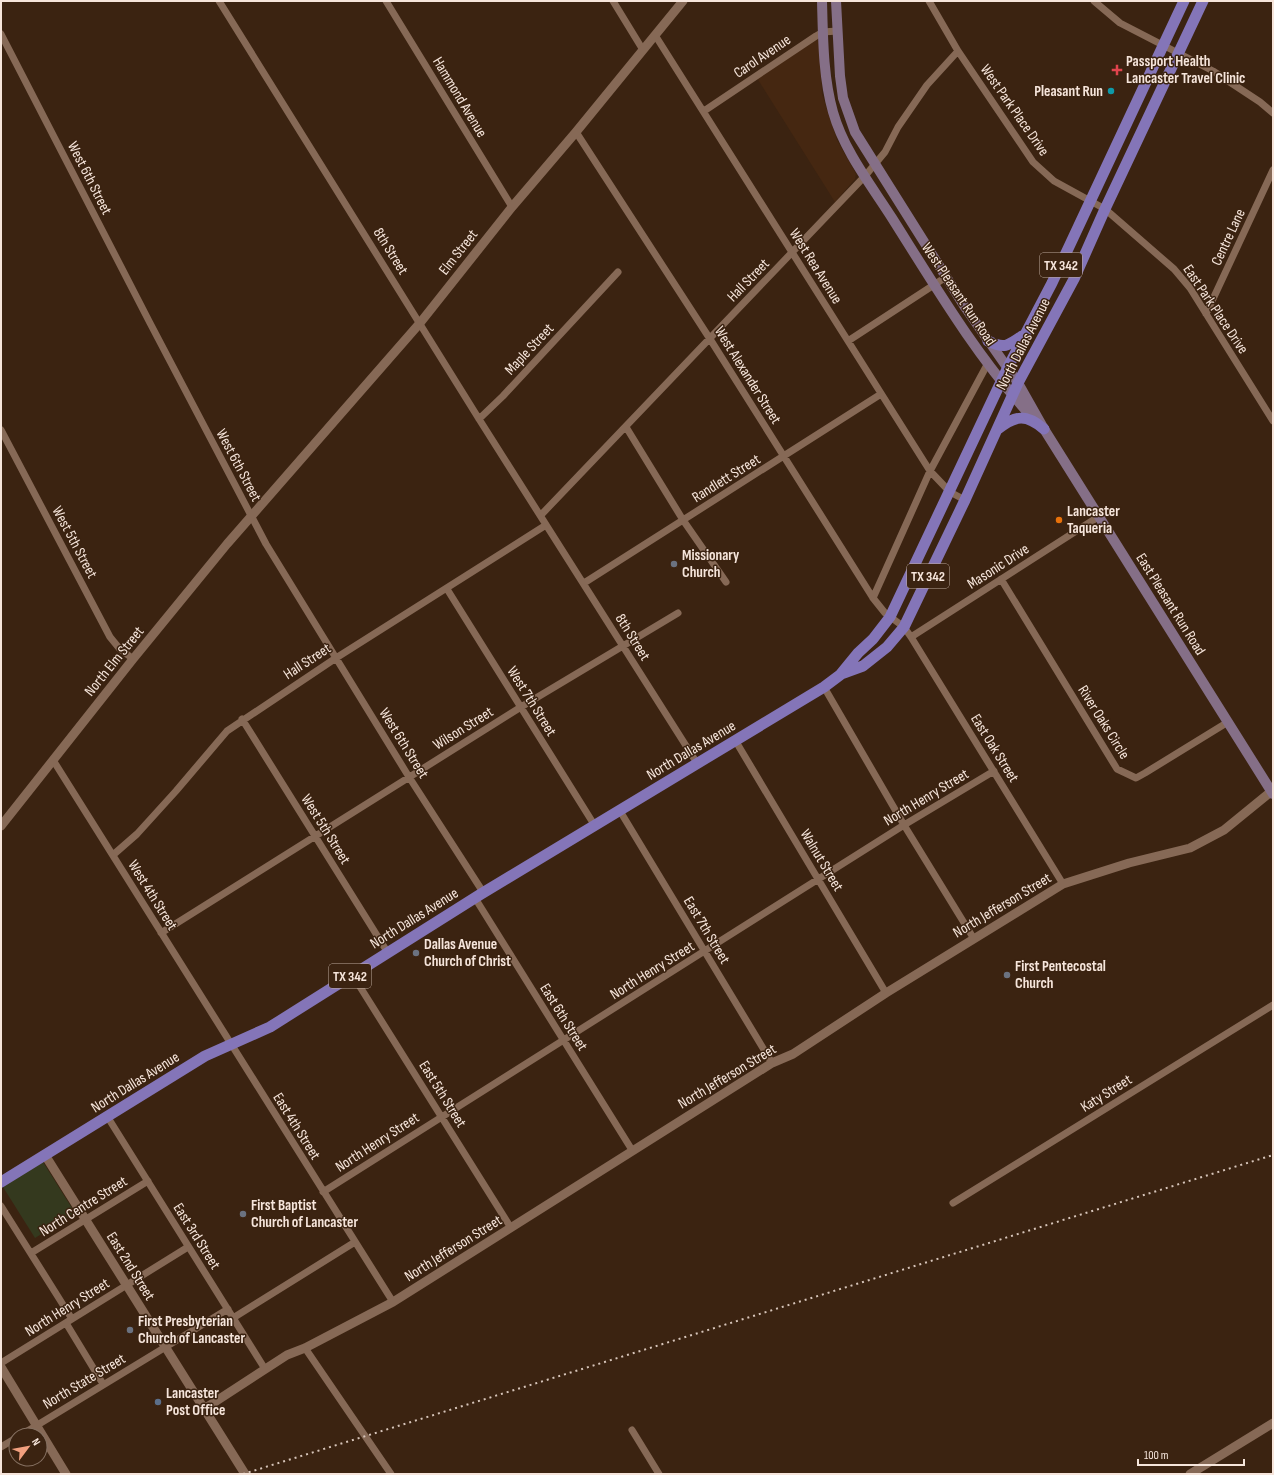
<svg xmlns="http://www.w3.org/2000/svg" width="1274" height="1475" font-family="'Sofia Sans Condensed',sans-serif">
<rect width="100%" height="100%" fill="#3b2311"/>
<path fill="#452711" d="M820,38l2,56 15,46 19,34 -1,5 -20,23 -78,-124z"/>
<path fill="#34391e" d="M43,1162l32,51 -40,25 -32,-51z"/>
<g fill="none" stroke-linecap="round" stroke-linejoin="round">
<path stroke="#866956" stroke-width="7" d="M219,1l260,418 218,344
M386,1l126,206
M613,1l30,49
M929,1l29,50 75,111 21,19 51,28 69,60 16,19 83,133
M1094,1l26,22 93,48 47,31 13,11
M1,34l149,289 116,221 143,233 74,115
M655,35l275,436 20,21 15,8
M704,111l112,-75 7,-4 14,-1
M576,132l134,207 163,259 12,15 19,14 7,10 152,247
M1206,314l67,-144
M848,341l98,-64
M479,419l24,-23 115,-124
M626,427l57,93 43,62
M1,430l109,207 9,11 14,11
M541,515l324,-339 20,-24 13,-25 29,-42 31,-34
M1001,579l116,190 19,9 9,-5 83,-51
M584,583l297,-189
M447,589l148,237
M873,598l57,-127 58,-108
M911,637l187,-120
M824,687l80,138 70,114
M242,719l146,234
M735,740l151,253
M53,760l340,542
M620,811l152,252
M113,855l24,-21 39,-43 51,-60 109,-73 210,-133
M475,898l157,252
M161,933l360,-226 157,-94
M352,974l159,254
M107,1116l158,253
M323,1192l581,-367 90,-54
M953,1203l320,-198
M1,1206l71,113
M31,1253l117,-72
M233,1318l122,-76
M66,1323l37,61
M305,1348l86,126
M1,1363l187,-116
M632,1430l27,44
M21,1435l207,-126
M1,1447l15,-9"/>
<path stroke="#866956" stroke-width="9" d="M1,826l132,-167 94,-115 193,-221 92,-116 64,-75 107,-131
M45,1155l200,319
M1,1367l65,107
M204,1409l83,-54 18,-7 88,-46 379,-239 21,-9 93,-61 177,-109 66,-21 61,-15 34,-18 49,-40
M1190,1474l83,-51"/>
<path stroke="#856f87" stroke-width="10" d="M822,1c1,36 1,76 11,111 11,39 38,73 59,106 43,68 85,139 139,198
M836,1l4,75 3,22 12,34 110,175 53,76 26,46 229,365"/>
<path stroke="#8475b8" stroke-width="11" d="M988,341c16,8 20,5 34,-5
M998,429c18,-14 28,-15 46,0
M841,674l22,-8 24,-19 17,-20 61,-127 53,-117 56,-104 31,-70 98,-208
M1,1182l204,-126 65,-29 211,-133 343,-207 16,-12 18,-22 15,-14 17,-22 117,-248 45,-86 132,-282"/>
<path stroke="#d7c5ba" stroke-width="2" stroke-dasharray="2 4" stroke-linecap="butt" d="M243,1474l1030,-319"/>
</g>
<path fill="#e0444e" stroke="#3b2311" stroke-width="1.5" d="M1115 64h4v4h4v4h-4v4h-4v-4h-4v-4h4z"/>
<circle fill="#0f9aa8" stroke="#3b2311" stroke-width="1.5" cx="1111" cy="91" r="4"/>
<circle fill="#e8710a" stroke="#3b2311" stroke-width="1.5" cx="1059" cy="520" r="4"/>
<g fill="#6b7280" stroke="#3b2311" stroke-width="1.5">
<circle cx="674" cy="564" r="4"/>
<circle cx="416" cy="953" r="4"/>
<circle cx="1007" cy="975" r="4"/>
<circle cx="243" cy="1214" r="4"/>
<circle cx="130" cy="1330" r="4"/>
</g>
<circle fill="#5c6f8a" stroke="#3b2311" stroke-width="1.5" cx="158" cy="1402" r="4"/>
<g text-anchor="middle" stroke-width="3" stroke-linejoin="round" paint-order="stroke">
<g fill="#3b2311" stroke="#beab9e" stroke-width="1">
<rect x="1040" y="253" width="42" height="24" rx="3"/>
<rect x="907" y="564" width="42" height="24" rx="3"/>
<rect x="329" y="964" width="42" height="24" rx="3"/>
</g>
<g font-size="14" font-weight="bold" fill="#f6e5db">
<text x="1061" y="270">TX 342</text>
<text x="928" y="581">TX 342</text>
<text x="350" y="981">TX 342</text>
</g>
<g font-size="15" fill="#f6e5db" stroke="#3b2311">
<text transform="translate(762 56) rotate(-34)" y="5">Carol Avenue</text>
<text transform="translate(460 97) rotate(59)" y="5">Hammond Avenue</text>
<text transform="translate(1015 110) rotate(55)" y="5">West Park Place Drive</text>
<text transform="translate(90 178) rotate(63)" y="5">West 6th Street</text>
<text transform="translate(1228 237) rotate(-65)" y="5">Centre Lane</text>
<text transform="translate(391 251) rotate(58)" y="5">8th Street</text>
<text transform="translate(458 252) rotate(-52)" y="5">Elm Street</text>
<text transform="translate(816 266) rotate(58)" y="5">West Rea Avenue</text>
<text transform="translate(748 280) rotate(-46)" y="5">Hall Street</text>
<text transform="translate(959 294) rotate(56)" y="5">West Pleasant Run Road</text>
<text transform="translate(1216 309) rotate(56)" y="5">East Park Place Drive</text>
<text transform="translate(1023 344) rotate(-63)" y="5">North Dallas Avenue</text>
<text transform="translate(529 349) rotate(-47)" y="5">Maple Street</text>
<text transform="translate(748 375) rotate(58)" y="5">West Alexander Street</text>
<text transform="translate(239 465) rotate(62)" y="5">West 6th Street</text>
<text transform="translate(726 478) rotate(-32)" y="5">Randlett Street</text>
<text transform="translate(75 542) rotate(62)" y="5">West 5th Street</text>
<text transform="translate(998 566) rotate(-33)" y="5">Masonic Drive</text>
<text transform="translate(1171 604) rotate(58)" y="5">East Pleasant Run Road</text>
<text transform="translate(633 637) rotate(58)" y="5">8th Street</text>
<text transform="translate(114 661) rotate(-51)" y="5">North Elm Street</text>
<text transform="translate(307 661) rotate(-33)" y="5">Hall Street</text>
<text transform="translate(532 701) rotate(58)" y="5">West 7th Street</text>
<text transform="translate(1104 722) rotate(58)" y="5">River Oaks Circle</text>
<text transform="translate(463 728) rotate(-32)" y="5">Wilson Street</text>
<text transform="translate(404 743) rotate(58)" y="5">West 6th Street</text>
<text transform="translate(995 748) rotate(58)" y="5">East Oak Street</text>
<text transform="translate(691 750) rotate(-31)" y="5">North Dallas Avenue</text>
<text transform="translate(926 797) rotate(-31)" y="5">North Henry Street</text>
<text transform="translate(326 829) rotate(58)" y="5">West 5th Street</text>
<text transform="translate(822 860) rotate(59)" y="5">Walnut Street</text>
<text transform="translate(153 895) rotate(58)" y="5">West 4th Street</text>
<text transform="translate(1002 905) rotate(-31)" y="5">North Jefferson Street</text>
<text transform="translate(414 918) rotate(-32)" y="5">North Dallas Avenue</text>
<text transform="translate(707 930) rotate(59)" y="5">East 7th Street</text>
<text transform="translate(652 970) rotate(-32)" y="5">North Henry Street</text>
<text transform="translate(564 1017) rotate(58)" y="5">East 6th Street</text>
<text transform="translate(727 1076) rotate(-31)" y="5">North Jefferson Street</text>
<text transform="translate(135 1082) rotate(-32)" y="5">North Dallas Avenue</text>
<text transform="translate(1106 1093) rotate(-32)" y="5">Katy Street</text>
<text transform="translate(443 1094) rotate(58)" y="5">East 5th Street</text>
<text transform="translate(297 1126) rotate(58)" y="5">East 4th Street</text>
<text transform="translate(377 1142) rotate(-33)" y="5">North Henry Street</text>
<text transform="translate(83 1206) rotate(-32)" y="5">North Centre Street</text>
<text transform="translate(197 1236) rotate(58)" y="5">East 3rd Street</text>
<text transform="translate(453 1248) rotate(-32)" y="5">North Jefferson Street</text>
<text transform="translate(131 1266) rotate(58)" y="5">East 2nd Street</text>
<text transform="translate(67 1307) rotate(-32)" y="5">North Henry Street</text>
<text transform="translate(84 1381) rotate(-31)" y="5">North State Street</text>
</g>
<g font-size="15" font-weight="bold" fill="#f6e5db" stroke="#3b2311" text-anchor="start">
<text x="1126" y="66">Passport Health<tspan x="1126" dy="17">Lancaster Travel Clinic</tspan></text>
<text x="1103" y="96" text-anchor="end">Pleasant Run</text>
<text x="1067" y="516">Lancaster<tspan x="1067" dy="17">Taqueria</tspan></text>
<text x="682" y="560">Missionary<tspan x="682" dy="17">Church</tspan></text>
<text x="424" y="949">Dallas Avenue<tspan x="424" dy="17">Church of Christ</tspan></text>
<text x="1015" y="971">First Pentecostal<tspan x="1015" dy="17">Church</tspan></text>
<text x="251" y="1210">First Baptist<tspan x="251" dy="17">Church of Lancaster</tspan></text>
<text x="138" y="1326">First Presbyterian<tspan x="138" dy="17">Church of Lancaster</tspan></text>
<text x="166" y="1398">Lancaster<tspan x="166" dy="17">Post Office</tspan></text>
</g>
</g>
<rect width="1274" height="1475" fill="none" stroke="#f6e5db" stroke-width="4"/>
<g transform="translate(28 1447) rotate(58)"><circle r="19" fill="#3b2311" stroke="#867162"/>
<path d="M0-3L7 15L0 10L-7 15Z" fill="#f2a07f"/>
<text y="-6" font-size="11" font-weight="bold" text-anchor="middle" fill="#f6e5db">N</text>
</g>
<path d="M1138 1459v6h106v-6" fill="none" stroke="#f6e5db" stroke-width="2"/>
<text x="1144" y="1459" font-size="12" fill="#f6e5db" stroke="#3b2311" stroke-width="3" paint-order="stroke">100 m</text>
</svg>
